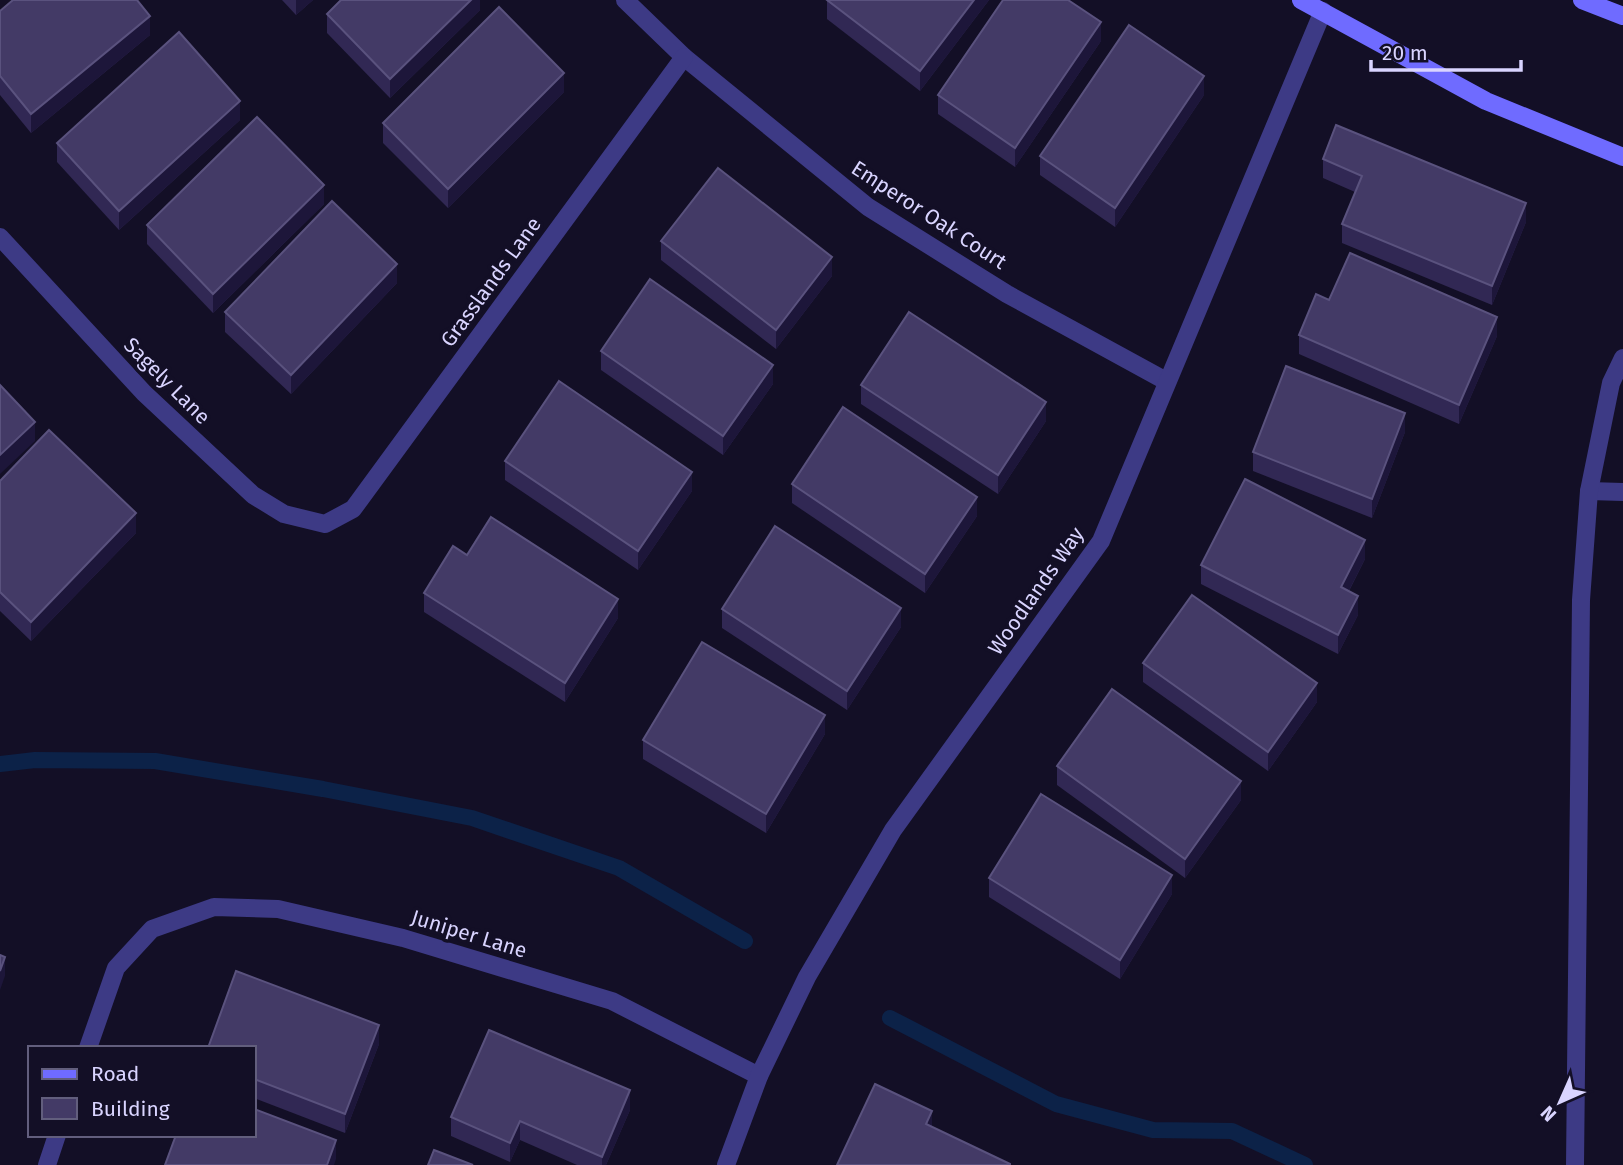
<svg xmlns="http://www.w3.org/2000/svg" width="1623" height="1165" viewBox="0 0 1623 1165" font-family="'Fira Sans',sans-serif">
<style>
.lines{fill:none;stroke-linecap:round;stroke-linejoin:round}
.stream{stroke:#0c2248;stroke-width:16}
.lane{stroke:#3d3a85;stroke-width:18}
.street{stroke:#3d3a85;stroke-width:18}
.secondary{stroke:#6f6bff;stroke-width:18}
.wall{fill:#312854}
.shaded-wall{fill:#1d163a}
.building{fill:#433a66;stroke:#5a527e;stroke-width:2}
.labels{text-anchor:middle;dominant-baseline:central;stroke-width:7;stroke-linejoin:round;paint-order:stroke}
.street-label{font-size:21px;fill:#d9d4ff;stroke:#130f26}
</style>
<rect width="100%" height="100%" fill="#130f26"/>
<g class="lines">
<g class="stream">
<path d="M0,764l35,-4 120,1 168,28 149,29 147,50 126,73"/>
<path d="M890,1018l166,86 97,26 79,1 73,34"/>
</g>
<g class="lane">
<path d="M1589,491l34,1"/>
<path d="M1575,1165l6,-565 8,-109 22,-108 12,-25"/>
</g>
<g class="street">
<path d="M625,0l59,57 184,150 139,87 159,87"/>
<path d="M0,237l144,156 109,102 31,19 41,10 28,-15 331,-452"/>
<path d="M88,1048l28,-80 36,-39 62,-22 64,2 125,29 209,63 147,75"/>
<path d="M47,1165l10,-30"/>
<path d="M726,1165l33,-89 48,-99 86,-147 208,-289 222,-530"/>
</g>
<g class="secondary">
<path d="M1301,0l185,101 137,56"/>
<path d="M1582,0l41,16"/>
</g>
</g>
<g class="wall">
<path d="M282,0h31l-17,15z"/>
<path d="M480,0v10l-90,88 -63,-65v-19z"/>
<path d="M827,0h162l-69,91 -93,-72z"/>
<path d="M0,11l150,24 -119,98 -31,-38z"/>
<path d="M1101,41l-86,126 -77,-53v-19z"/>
<path d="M564,92l-116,116 -65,-65v-20z"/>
<path d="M1204,95l-89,132 -75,-52v-19z"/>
<path d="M240,120l-121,110 -62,-68v-19z"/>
<path d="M1323,159l203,63 -34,83 -150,-62v-19l13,-32 -32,-14z"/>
<path d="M324,204l-111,109 -66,-69v-19z"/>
<path d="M661,241l171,35 -56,73 -115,-89z"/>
<path d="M397,283l-106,111 -66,-62v-20z"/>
<path d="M1329,300l168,36 -38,88 -160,-70v-19z"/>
<path d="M601,351l172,33 -50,71 -122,-85z"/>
<path d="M861,385l185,36 -48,73 -137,-90z"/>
<path d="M1405,432l-33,86 -119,-47v-19z"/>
<path d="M505,461l187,30 -54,79 -133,-90z"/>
<path d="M0,481l136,52 -105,108 -31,-30z"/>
<path d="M792,484l185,32 -52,77 -133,-90z"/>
<path d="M467,555l151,63 -53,84 -141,-90v-19z"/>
<path d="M1365,559l-16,32 9,24 -20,39 -137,-70v-19z"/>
<path d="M722,609l179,18 -54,83 -125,-82z"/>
<path d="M1143,663l174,39 -49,69 -125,-89z"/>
<path d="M825,734l-59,99 -123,-74v-19z"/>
<path d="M1057,766l184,34 -56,78 -128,-93z"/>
<path d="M989,878l183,16 -52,85 -131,-82z"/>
<path d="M379,1044l-34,89 -91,-35v-50z"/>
<path d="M630,1110l-24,55h-29l-57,-25 -10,22 -59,-26v-19z"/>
</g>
<g class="shaded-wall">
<path d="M296,0h17l-17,15z"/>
<path d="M471,0h9v10l-90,88v-19z"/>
<path d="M974,0h15l-69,91v-20z"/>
<path d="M150,16v19l-119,98v-19z"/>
<path d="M1101,22v19l-86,126v-19z"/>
<path d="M564,73v19l-116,116v-19z"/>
<path d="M1204,76v19l-89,132v-19z"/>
<path d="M240,101v19l-121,110v-19z"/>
<path d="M324,185v19l-111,109v-19z"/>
<path d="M1526,203v19l-34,83v-19z"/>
<path d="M832,257v19l-56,73v-19z"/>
<path d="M397,264v19l-106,111v-19z"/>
<path d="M1497,317v19l-38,88v-19z"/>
<path d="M773,365v19l-50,71v-19z"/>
<path d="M1046,402v19l-48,73v-19z"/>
<path d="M1405,413v19l-33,86v-19z"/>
<path d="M35,422v19l-35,33v-19z"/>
<path d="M692,472v19l-54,79v-19z"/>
<path d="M977,497v19l-52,77v-19z"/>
<path d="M136,513v20l-105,108v-19z"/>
<path d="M1365,540v19l-24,47v-19z"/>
<path d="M1358,596v19l-20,39v-19z"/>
<path d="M618,599v19l-53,84v-19z"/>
<path d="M901,608v19l-54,83v-19z"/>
<path d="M1317,683v19l-49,69v-19z"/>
<path d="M825,715v19l-59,99v-19z"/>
<path d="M1241,781v19l-56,78v-19z"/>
<path d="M1172,875v19l-52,85v-19z"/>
<path d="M5,957v19l-5,14v-19z"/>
<path d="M379,1025v19l-34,89v-19z"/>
<path d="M630,1090v20l-24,55h-4v-8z"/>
<path d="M932,1111v19l-6,-6z"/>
<path d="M520,1121v19l-10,22v-19z"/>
<path d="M336,1140v19l-2,6h-7z"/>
</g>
<g class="building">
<path d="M13,0h124l13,16 -119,98 -31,-38v-65z"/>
<path d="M341,0h130l-81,79 -63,-65z"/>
<path d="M827,0h147l-54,71z"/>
<path d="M1003,0h65l33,22 -86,126 -77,-53z"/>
<path d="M499,7l65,66 -116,116 -65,-66z"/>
<path d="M1129,25l75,51 -89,132 -75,-52z"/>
<path d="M179,32l61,69 -121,110 -62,-68z"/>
<path d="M257,117l67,68 -111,109 -66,-69z"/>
<path d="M1336,125l190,78 -34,83 -150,-62 20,-48 -39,-17z"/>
<path d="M718,168l114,89 -56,73 -115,-89z"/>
<path d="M332,201l65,63 -106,111 -66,-63z"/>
<path d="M1350,253l147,64 -38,88 -160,-70 17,-41 13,6z"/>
<path d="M650,279l123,86 -50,71 -122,-85z"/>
<path d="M909,312l137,90 -48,73 -137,-90z"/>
<path d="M1286,366l119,47 -33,86 -119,-47z"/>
<path d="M559,381l133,91 -54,79 -133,-90z"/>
<path d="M0,385l35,37 -35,33z"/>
<path d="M843,407l134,90 -52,77 -133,-90z"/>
<path d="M49,430l87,83 -105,109 -31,-30v-111z"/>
<path d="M1245,479l120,61 -24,47 17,9 -20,39 -137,-70z"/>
<path d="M491,517l127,82 -53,84 -141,-90 29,-47 14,9z"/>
<path d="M775,526l126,82 -54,83 -125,-82z"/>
<path d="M1192,595l125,88 -49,69 -125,-89z"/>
<path d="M702,642l123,73 -59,99 -123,-74z"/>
<path d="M1112,689l129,92 -56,78 -128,-93z"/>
<path d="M1041,794l131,81 -52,85 -131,-82z"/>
<path d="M0,955l5,2 -5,14z"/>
<path d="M236,971l143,54 -34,89 -91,-35v-31h-46z"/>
<path d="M489,1030l141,60 -28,67 -82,-36 -10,22 -59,-26z"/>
<path d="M875,1084l57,27 -6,13 84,40v1h-173z"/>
<path d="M254,1109l82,31 -9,25h-162l11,-30h78z"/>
<path d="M434,1150l39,15h-45z"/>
</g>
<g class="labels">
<g class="street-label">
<text transform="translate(929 215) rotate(33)">Emperor Oak Court</text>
<text transform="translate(491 282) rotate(-54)">Grasslands Lane</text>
<text transform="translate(167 381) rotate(45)">Sagely Lane</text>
<text transform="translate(1036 591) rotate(-55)">Woodlands Way</text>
<text transform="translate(469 934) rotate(17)">Juniper Lane</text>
</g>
</g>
<rect x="28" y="1046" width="228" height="91" fill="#130f26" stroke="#625e7d" stroke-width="2"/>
<rect x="42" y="1069" width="35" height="10" fill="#6f6bff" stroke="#625e7d" stroke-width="2"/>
<text x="91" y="1081" font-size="21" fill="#d9d4ff">Road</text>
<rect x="42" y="1098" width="35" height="21" fill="#433a66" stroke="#625e7d" stroke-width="2"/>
<text x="91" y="1116" font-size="21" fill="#d9d4ff">Building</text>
<g transform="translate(1560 1102) rotate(225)" stroke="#130f26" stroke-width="5" paint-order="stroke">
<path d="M0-5L12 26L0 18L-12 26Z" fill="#d9d4ff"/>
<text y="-10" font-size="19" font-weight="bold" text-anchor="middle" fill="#d9d4ff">N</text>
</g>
<path d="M1371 60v10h150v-10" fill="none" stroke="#d9d4ff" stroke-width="3.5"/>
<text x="1382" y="60" font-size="21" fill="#d9d4ff" stroke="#130f26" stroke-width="5" paint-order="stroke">20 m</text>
</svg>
